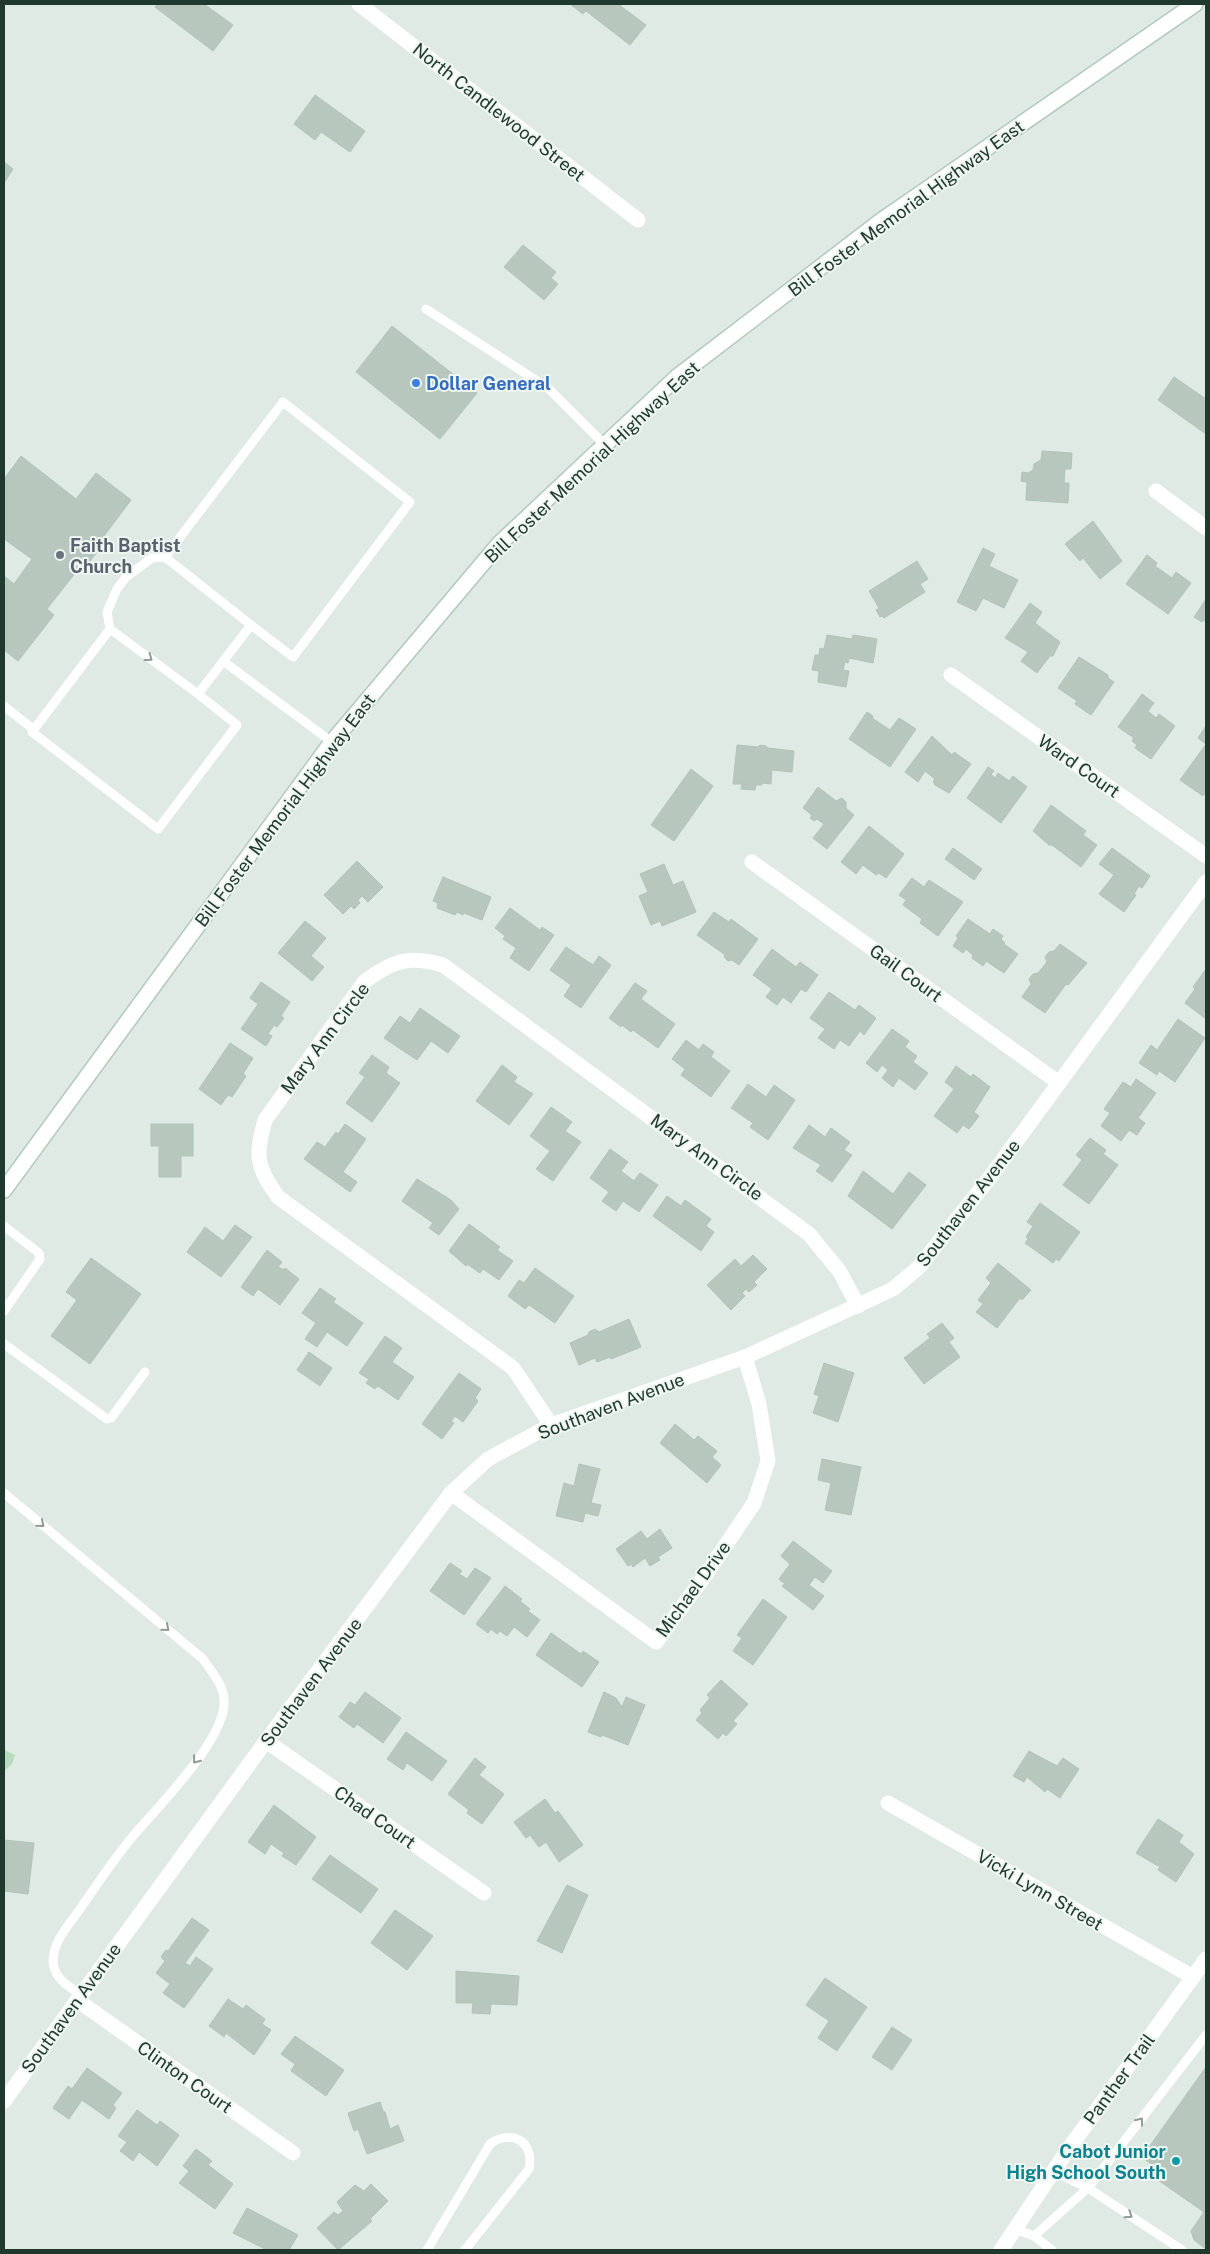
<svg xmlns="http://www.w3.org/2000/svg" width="1210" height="2254" viewBox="0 0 1210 2254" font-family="'Public Sans',sans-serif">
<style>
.green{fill:#b7dbbb}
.building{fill:#b7c7be;stroke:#b1c3b9}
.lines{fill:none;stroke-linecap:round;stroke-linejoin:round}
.secondary-casing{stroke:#b2c9bd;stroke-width:18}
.service{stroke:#fff;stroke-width:9}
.minor{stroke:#fff;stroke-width:15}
.tertiary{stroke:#fff;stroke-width:15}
.secondary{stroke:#fff;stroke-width:15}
.oneway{stroke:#909c96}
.shop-dot{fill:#3f7fe0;stroke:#eef6f1;stroke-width:2}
.worship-dot{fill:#6b7280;stroke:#eef6f1;stroke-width:2}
.culture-dot{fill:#0f9aa8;stroke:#eef6f1;stroke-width:2}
.labels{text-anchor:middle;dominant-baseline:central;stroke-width:4;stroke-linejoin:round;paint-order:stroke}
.street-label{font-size:18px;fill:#20392e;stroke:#eef6f1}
.shop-label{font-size:18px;font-weight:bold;fill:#366cbe;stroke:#eef6f1;text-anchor:start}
.worship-label{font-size:18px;font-weight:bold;fill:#5b616d;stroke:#eef6f1;text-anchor:start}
.culture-label{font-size:18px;font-weight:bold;fill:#0d838f;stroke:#eef6f1;text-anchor:end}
</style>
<rect width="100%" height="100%" fill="#deeae3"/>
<path class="green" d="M4,1750l11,5 -3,9 -8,7z"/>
<g class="building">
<path d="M158,4h46l29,21 -20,26 -58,-44z"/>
<path d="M570,4h48l28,21 -16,20 -44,-34 -3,3z"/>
<path d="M315,95l50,36 -15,21 -29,-20 -6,8 -21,-16z"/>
<path d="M4,162l9,7 -9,14z"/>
<path d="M523,245l33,27 -5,6 7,6 -14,16 -40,-33z"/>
<path d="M392,326l85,67 -37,46 -84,-67z"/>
<path d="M1174,377l32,22v35l-48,-34z"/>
<path d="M1042,451l30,2 -1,16h-6l-1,14h5l-1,20 -42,-3 1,-18 -6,-1 1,-9 6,1 5,-3 1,-6 7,-4z"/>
<path d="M21,456l55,43 20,-26 35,27 -33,44 -6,-5 -3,5 9,7 -12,15 -9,-7 -4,5 6,4 -32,41 7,6 -36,46 -14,-11v-74l10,8 18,-25 -28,-20v-60z"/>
<path d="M1093,521l29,40 -22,18 -17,-21 -3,3 -15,-17z"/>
<path d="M983,548l12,6 -6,12 29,14 -14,28 -21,-10 -7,13 -19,-9z"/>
<path d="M1147,555l10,8 -2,3 17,12 4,-6 15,11 -23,31 -42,-30z"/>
<path d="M917,561l11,18 -8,5 5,8 -41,26 -2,-2 -2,1 -4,-7 3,-2 -10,-17z"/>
<path d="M1206,599v23l-3,-2 -1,2 -8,-5z"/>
<path d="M1030,603l12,9 -7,11 25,19 -7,14h-3l-13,17 -16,-12 7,-9 -23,-14z"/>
<path d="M827,635l25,4 1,-4 24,4 -4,24 -24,-5 -1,5 -3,-1 -2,8 6,1 -3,16 -28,-5 1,-11 -7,-1 3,-15h4l1,-7 4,1z"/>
<path d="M1079,657l29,18v3l6,4 -23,33 -16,-11 2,-3 -19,-13z"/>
<path d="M1142,694l12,9 -6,8 8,7 3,-4 16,12 -24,33 -16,-11 2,-3 -5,-4 2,-3 -16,-11z"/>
<path d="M867,712l6,4 -1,2 18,12 9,-12 17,11 -26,38 -41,-28z"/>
<path d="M1206,726v66l-3,4 -23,-16 26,-36 -8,-6z"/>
<path d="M932,736l20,19 2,-3 17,12 -22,29 -14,-8 -2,-4 2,-2 -10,-8 -7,11 -13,-10z"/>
<path d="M737,745l21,2 2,-2 6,1 2,2 26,3 -2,21 -20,-2 -1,14 -9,-1v2h-6l-1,5 -14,-1 1,-5h-9z"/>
<path d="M988,767l6,4 -3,3 4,4 3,-5 11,8 4,-5 14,11 -26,36 -34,-25z"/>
<path d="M691,769l22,17 -39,55 -23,-16z"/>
<path d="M818,787l18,14 6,-3 4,4v6l8,7 -27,34 -14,-11 11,-14 -7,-5 -3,2 -4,-3 2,-3 -9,-7z"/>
<path d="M1051,805l35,26 -3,4 14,10 -16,22 -29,-22h-3l-16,-14z"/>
<path d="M869,826l35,28 -18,24 -7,-5 -3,2 -13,-10 -7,9 -15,-12z"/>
<path d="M953,848l29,21 -8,11 -29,-21z"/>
<path d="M1112,848l38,28 -8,12 -3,-2 -5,8 2,1 -12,17 -25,-18 15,-19 -15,-11z"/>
<path d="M357,861l26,26 -15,15 -6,-6 -4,4 2,3 -6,6 -3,-3 -8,8 -19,-19z"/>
<path d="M664,864l9,21 10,-4 13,31 -34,14 -2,-5 -9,4 -12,-29 9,-4 -8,-18z"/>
<path d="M443,877l48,20 -9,23 -18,-7 -1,2 -6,-3 -2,3 -18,-7 1,-5 -5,-2z"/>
<path d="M912,878l12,9 5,-7 34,22 -25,34 -18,-13 2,-4 -19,-14 3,-5 -7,-5z"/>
<path d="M510,908l30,22 2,-3 12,8 -25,36 -19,-13 6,-10 -13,-9 2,-3 -10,-8z"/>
<path d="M714,912l15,10 2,-3 27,20 -19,26 -7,-5 -4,1 -3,-3 -1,-4 -27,-19z"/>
<path d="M968,919l22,15 3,-5 10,7 -2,3 4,4 -1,1 14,10 -14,19 -18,-12 -3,5 -11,-8 1,-3 -7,-6 -3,4 -10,-7 5,-8 -2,-2z"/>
<path d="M305,921l21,17 -15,18 13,11 -12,14 -34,-28z"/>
<path d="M1060,944l27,19 -19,22 -2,-1 -21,29 -23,-16 9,-13 -2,-5 4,-5 5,-1 9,-11 -2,-5 4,-5 5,-1z"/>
<path d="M566,947l27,18 6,-9 12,9 -30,43 -17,-12 7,-11 -21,-15z"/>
<path d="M772,949l24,18 4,-5 18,13 -12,17 -5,-3 -10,14 -8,-6 -6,8 -11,-8 6,-8 -19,-14z"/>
<path d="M1206,969v50l-21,-16 10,-14 -2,-2z"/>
<path d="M261,982l29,20 -9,14 3,2 -7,9 -3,-2 -6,9 4,2 -6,10 -25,-17 17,-25 -8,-6z"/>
<path d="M635,983l12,8 -6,8 34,25 -17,24 -25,-18 -2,2 -9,-7 -1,2 -12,-9z"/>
<path d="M829,992l26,18 4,-5 17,13 -12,17 -4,-4 -11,15 -9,-6 -6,9 -16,-11 7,-9 -15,-11z"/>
<path d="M420,1008l40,28 -12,17 -17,-12 -14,19 -33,-22 16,-22 10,7z"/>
<path d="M1178,1019l27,19 -30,44 -16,-11 -2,4 -18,-12 12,-18 6,5z"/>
<path d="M892,1029l17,12 -4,6 12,9 -4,6 15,11 -13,17 -16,-12 -6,9 -11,-9 6,-8 -6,-5 -5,7 -11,-9z"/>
<path d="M686,1040l13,10 4,-6 11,8 -3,5 19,14 -19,26 -30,-22 4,-6 -13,-10z"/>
<path d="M230,1043l23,15 -10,16 3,2 -14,21 -4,-2 -7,10 -22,-16z"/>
<path d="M372,1055l17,12 -3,6 14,10 -28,39 -26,-19 19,-26 -6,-4z"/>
<path d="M502,1065l15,12 -3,5 19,12 -24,31 -33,-24z"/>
<path d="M956,1066l15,11 2,-3 17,13 -16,25 5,4 -10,13 -6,-4 -6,8 -23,-17 20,-27 -9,-7z"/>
<path d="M1136,1079l20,14 -18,25 7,5 -8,12 -8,-5 -8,11 -20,-15 9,-13 -6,-4 19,-27 8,5z"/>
<path d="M748,1084l18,13 8,-12 21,15 -27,40 -18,-13 3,-4 -22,-15z"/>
<path d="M551,1107l21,15 -7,9 16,11 -28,39 -17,-12 14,-18 -20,-15z"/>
<path d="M151,1124h42v32h-12v21h-22v-31h-8z"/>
<path d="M345,1124l21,15 -23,33 14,10 -7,10 -46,-33 13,-17 8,5 11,-15 2,2z"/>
<path d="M809,1125l16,12 6,-9 19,14 -6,8 8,5 -20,27 -16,-11 5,-6 -28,-17z"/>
<path d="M1090,1138l16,12 -3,4 15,11 -29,39 -26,-19 19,-25 -6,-5z"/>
<path d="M610,1149l18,13 -7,9 13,10 6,-8 18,12 -19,27 -16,-11 -7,10 -14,-10 7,-9 -19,-14z"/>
<path d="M863,1171l30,23 16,-22 17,13 -34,44 -44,-33z"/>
<path d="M417,1179l34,21 8,9 -20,26 -10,-7 4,-5 -31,-22z"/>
<path d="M667,1196l14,10 4,-6 26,19 -5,7 8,6 -13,19 -48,-35z"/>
<path d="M1040,1203l40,29 -21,29 -3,-2 -3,4 -28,-20 3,-4 -2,-2 7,-11 -6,-4z"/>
<path d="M469,1224l31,23 -3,3 16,11 -14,19 -16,-11 -3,4 -13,-9 -1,2 -17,-15z"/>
<path d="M235,1225l17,12 -31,40 -34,-25 18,-25 18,14z"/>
<path d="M267,1250l15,12 -4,5 6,3 1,-2 14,11 -19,26 -22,-16 -5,7 -12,-9z"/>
<path d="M753,1255l14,14 -13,13 3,3 -8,7 -3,-3 -4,4 3,3 -14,14 -24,-25 28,-26 6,7z"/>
<path d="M91,1258l50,36 -51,70 -39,-28 26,-36 -11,-8z"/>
<path d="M998,1263l33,27 -9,10 -2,-2 -23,30 -21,-16 7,-8 -5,-4 13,-17 -5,-5z"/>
<path d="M535,1268l39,28 -19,27 -26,-18 -4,4 -17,-13 11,-16 5,3z"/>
<path d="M320,1288l16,11 -3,3 30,21 -16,23 -20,-14 -10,15 -12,-8 11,-16 -14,-10z"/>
<path d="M629,1319l12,28 -30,12 -1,-2 -13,5 -2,-4 -16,7 -9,-22 18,-8 1,-3 6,-3 4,3z"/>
<path d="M942,1323l12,15 -5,4 11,15 -36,27 -20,-26 26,-20 -3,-4z"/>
<path d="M385,1336l17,12 -10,14 22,15 -16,23 -20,-14 -3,3 -9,-6 3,-4 -10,-6z"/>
<path d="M309,1352l23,16 -12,18 -23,-16z"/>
<path d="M824,1363l30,10 -16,49 -25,-9 6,-17 -5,-2z"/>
<path d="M459,1373l22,16 -6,9 3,3 -15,21 -8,-6 -4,5 3,2 -12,16 -20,-15z"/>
<path d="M675,1424l19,16 4,-4 19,15 -5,6 9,8 -14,18 -47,-40z"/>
<path d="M822,1459l39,8 -10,48 -26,-5 6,-27 -13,-3z"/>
<path d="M579,1464l21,5 -9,34 10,2 -3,11 -13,-3 -2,9 -27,-6 8,-33 10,3z"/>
<path d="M660,1529l12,19 -14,9 2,3 -10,6 -5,-8 -12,9 -2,-3 -3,2 -12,-17 25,-18 6,8z"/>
<path d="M793,1541l39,30 -9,12 -8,-6 -6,8 15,11 -11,14 -31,-24 3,-2 -6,-5 11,-15 -9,-8z"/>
<path d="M450,1563l12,8 -3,3 8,5 8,-11 16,10 -27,37 -34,-24z"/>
<path d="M505,1586l17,13 -2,2 10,8 -2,2 12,9 -13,17 -13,-10 -7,9 -7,-5 -3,3 -6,-5 -3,4 -12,-9z"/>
<path d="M763,1599l24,18 -34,48 -20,-14 9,-13 -5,-3z"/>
<path d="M551,1633l30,21 2,-3 16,11 -17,25 -46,-32z"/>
<path d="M721,1680l27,24 -15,17 4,3 -11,12 -3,-3 -5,6 -22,-19 6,-7 -2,-3 10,-12 -3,-3z"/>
<path d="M365,1692l36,26 -18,25 -26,-19 -3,4 -15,-11 11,-15 5,3z"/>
<path d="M604,1692l12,6 6,9 4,-10 19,8 -17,40 -26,-10 -1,2 -13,-5z"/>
<path d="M406,1732l41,29 -15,20 -25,-18 -4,7 -16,-11z"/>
<path d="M1029,1751l28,15 6,-8 16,11 -19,29 -13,-9 -2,3 -18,-15 -3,5 -11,-6z"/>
<path d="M475,1758l11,9 -7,8 25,19 -22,30 -15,-11 2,-3 -21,-16z"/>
<path d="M545,1799l10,14 3,-2 25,34 -24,17 -13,-20 -7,5 -9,-12 -4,3 -12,-16z"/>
<path d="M274,1805l42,32 -20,28 -14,-9 2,-3 -13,-9 -6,10 -17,-12z"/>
<path d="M1158,1819l25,16 -4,7 15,12 -18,28 -18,-12 3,-6 -3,2 -22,-13z"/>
<path d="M4,1840l30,3 -6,51 -24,-3z"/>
<path d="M330,1855l48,34 -17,24 -49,-34z"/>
<path d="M567,1885l21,10 -26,58 -25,-12z"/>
<path d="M395,1910l38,26 -26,34 -36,-27z"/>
<path d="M192,1918l17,12 -24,33 5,3 6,-9 17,12 -29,39 -21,-15 7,-9 -14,-11 9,-12 -4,-4 5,-7 2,1z"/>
<path d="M456,1971l63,5 -2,29 -26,-1 -1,10 -18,-1 1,-10h-17z"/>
<path d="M825,1978l42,29 -30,44 -19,-13 11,-17 -23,-16z"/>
<path d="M228,1999l15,10 3,-4 19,14 -3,5 9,6 -17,25 -28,-22 -2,4 -15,-11z"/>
<path d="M892,2027l20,13 -20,30 -20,-13z"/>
<path d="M295,2036l49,34 -18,26 -35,-25 4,-7 -14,-10z"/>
<path d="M1206,2067v182l-12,-9 -3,-9 13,-19 -59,-41 6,-7 -9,-7z"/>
<path d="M87,2068l35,25 -9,12 3,3 -7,11 -27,-19 -13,19 -16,-11 15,-22 4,3z"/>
<path d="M380,2102l3,9 2,1 5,17 8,-4 6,16 -37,13 -9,-25 -4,2 -6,-18z"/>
<path d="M137,2110l20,15 3,-4 19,14 -22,31 -18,-14 -6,9 -13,-10 7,-9 -9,-6z"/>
<path d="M196,2149l16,12 -4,4 25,19 -18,25 -36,-26 10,-12 -6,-5z"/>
<path d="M371,2184l17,17 -18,18 2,2 -34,29 -21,-22 17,-16 4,3 5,-4 -6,-9 18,-17 9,6z"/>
<path d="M247,2208l51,27 -9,15h-22l-34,-17z"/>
</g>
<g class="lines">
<defs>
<path id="secondary" d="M4,1190l328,-448 167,-198 178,-167 204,-156 314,-217"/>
</defs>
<use href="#secondary" class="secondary-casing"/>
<g class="service">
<path d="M426,309l122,79 57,57"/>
<path d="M283,402l127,100 -117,155 -42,-32 -53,69 39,31 -79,104 -126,-97 78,-103 -3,-17 10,-23 9,-12 26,-19 13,-1z"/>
<path d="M165,557l86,68"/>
<path d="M110,629l88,65"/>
<path d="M223,661l109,81"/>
<path d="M4,706l29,23"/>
<path d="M4,1226l35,27 1,6 -36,52"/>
<path d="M4,1344l103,75 4,-1 34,-46"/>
<path d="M4,1493l199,166c8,12 20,25 21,40 4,40 -70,111 -95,142 -18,22 -33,45 -49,68 -11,16 -27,32 -27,53 1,16 16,25 28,33"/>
<path d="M1054,2172l34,16 94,62"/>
<path d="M1015,2229l19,7 18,14"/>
<path d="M1034,2236l54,-48 118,-153"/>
<path d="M427,2250l63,-106c22,-16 45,-2 39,25l-64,81"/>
</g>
<g class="minor">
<path d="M359,4l279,216"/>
<path d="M1156,491l50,37"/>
<path d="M951,675l255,181"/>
<path d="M752,862l307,221"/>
<path d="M551,1425l-38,-57 -235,-171c-22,-31 -23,-41 -13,-77l100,-139c28,-20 43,-26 78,-16l366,269 31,38 18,34"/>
<path d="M451,1493l205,149 51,-69 47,-70 14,-42 -9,-57 -14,-47"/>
<path d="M266,1741l218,152"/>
<path d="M888,1803l305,174"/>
<path d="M77,2000l216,153"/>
<path d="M4,2101l262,-360 185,-248 37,-34 63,-34 194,-68 148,-68 26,-22 72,-91 215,-294"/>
</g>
<path class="tertiary" d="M1001,2250l66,-99 139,-192"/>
<use href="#secondary" class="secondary"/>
</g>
<defs><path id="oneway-chevron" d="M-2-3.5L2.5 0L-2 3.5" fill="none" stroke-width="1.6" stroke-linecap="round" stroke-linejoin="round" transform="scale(1.25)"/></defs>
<g class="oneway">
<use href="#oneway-chevron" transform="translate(149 658) rotate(36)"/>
<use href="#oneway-chevron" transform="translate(41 1524) rotate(40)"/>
<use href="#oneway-chevron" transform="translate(166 1628) rotate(40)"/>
<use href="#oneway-chevron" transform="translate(196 1760) rotate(128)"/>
<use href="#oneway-chevron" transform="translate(1140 2121) rotate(-52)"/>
<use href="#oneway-chevron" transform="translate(1129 2215) rotate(34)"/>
</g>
<circle class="shop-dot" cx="416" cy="383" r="5"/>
<circle class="worship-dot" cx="60" cy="555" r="5"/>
<circle class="culture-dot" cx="1176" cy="2161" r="5"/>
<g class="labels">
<g class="street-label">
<text transform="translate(499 112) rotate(38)">North Candlewood Street</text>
<text transform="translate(906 208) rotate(-36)">Bill Foster Memorial Highway East</text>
<text transform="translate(592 462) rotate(-43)">Bill Foster Memorial Highway East</text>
<text transform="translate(1079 766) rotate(35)">Ward Court</text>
<text transform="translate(285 810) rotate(-53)">Bill Foster Memorial Highway East</text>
<text transform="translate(906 973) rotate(36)">Gail Court</text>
<text transform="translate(325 1038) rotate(-53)">Mary Ann Circle</text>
<text transform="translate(707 1157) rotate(36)">Mary Ann Circle</text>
<text transform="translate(968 1203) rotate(-52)">Southaven Avenue</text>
<text transform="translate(611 1406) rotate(-21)">Southaven Avenue</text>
<text transform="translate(693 1589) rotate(-54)">Michael Drive</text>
<text transform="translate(311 1682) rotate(-53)">Southaven Avenue</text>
<text transform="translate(375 1817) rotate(35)">Chad Court</text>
<text transform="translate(1040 1890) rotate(30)">Vicki Lynn Street</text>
<text transform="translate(71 2008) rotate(-54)">Southaven Avenue</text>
<text transform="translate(185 2077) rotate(35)">Clinton Court</text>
<text transform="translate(1119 2079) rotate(-54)">Panther Trail</text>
</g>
<g class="shop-label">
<text x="426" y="383">Dollar General</text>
</g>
<g class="worship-label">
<text x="70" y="545">Faith Baptist<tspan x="70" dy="21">Church</tspan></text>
</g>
<g class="culture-label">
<text x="1166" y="2151">Cabot Junior<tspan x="1166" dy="21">High School South</tspan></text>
</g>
</g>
<rect width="1210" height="2254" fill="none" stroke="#20392e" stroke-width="10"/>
</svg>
